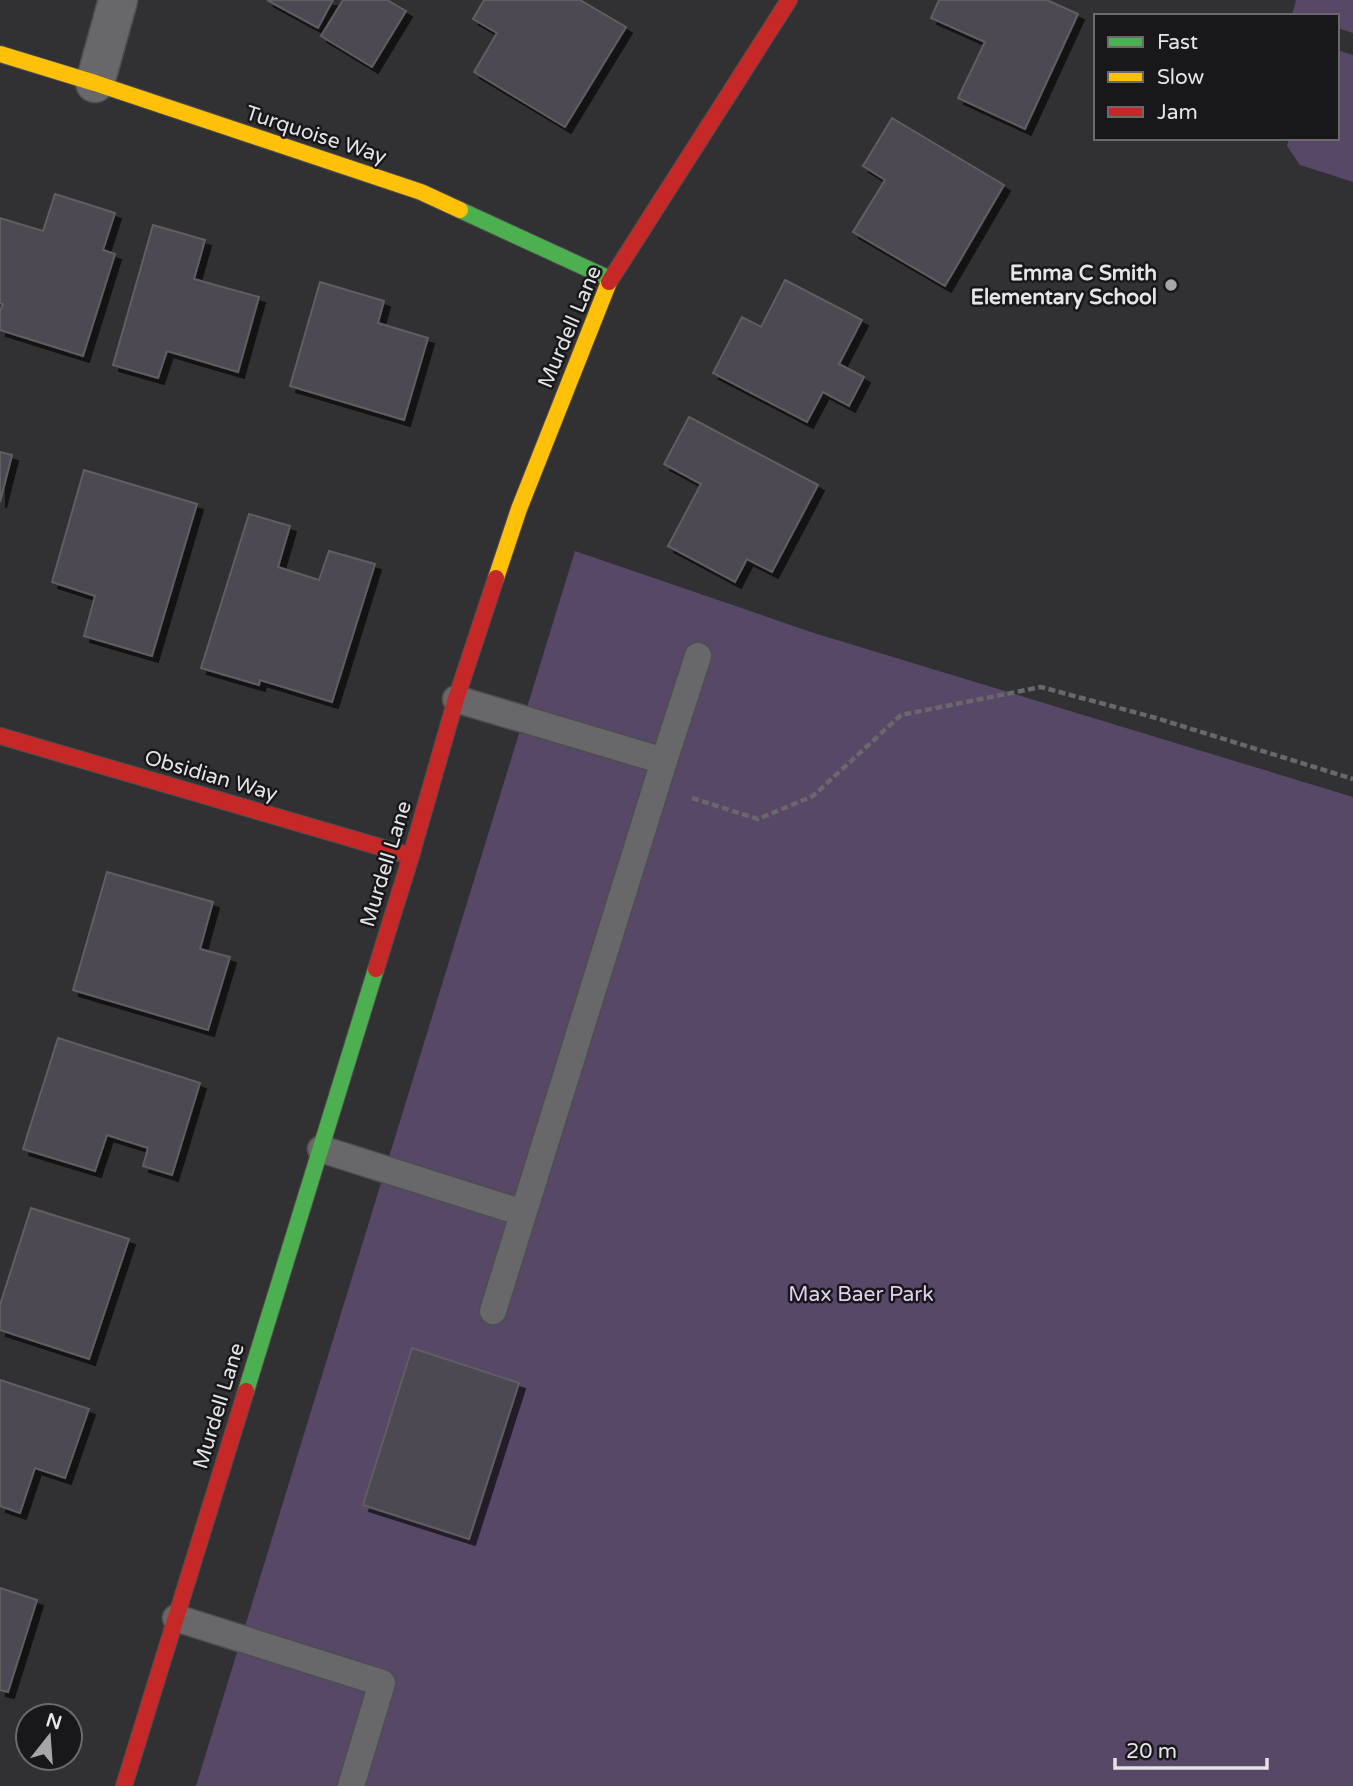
<svg xmlns="http://www.w3.org/2000/svg" width="1353" height="1786" viewBox="0 0 1353 1786" font-family="'Varela Round',sans-serif">
<style>
.green{fill:#574867}
.building{fill:#4d4853;stroke:#5f5e60;stroke-width:2;filter:url(#shadow)}
.lines{fill:none;stroke-linecap:round;stroke-linejoin:round}
.lane-casing{stroke:#4e4d4f;stroke-width:29}
.street-casing{stroke:#4e4d4f;stroke-width:41}
.fast-casing{stroke:#4e4d4f;stroke-width:18}
.slow-casing{stroke:#4e4d4f;stroke-width:18}
.jam-casing{stroke:#4e4d4f;stroke-width:18}
.path{stroke:#686769;stroke-width:4.5;stroke-dasharray:7 3.5;stroke-linecap:butt}
.lane{stroke:#686769;stroke-width:26}
.street{stroke:#686769;stroke-width:38}
.fast{stroke:#4caf50;stroke-width:16}
.slow{stroke:#ffc107;stroke-width:16}
.jam{stroke:#c62828;stroke-width:16}
.poi-dot{fill:#a6a5a7;stroke:#181719;stroke-width:2.5}
.labels{text-anchor:middle;dominant-baseline:central;stroke-width:5;stroke-linejoin:round;paint-order:stroke}
.street-label{font-size:21px;fill:#e5e4e6;stroke:#181719}
.poi-label{font-size:21px;font-weight:bold;fill:#e5e4e6;stroke:#181719;text-anchor:end}
.park-label{font-size:21px;fill:#dfd0f2;stroke:#181719}
</style>
<defs>
<filter id="shadow"><feDropShadow dx="6" dy="6" stdDeviation="0" flood-color="#0009"/></filter>
</defs>
<rect width="100%" height="100%" fill="#313032"/>
<g class="green">
<path d="M1296,0h57v33l-16,-5v-12l-45,-1z"/>
<path d="M1337,50l16,5v127l-53,-17 -13,-19 2,-8h48z"/>
<path d="M575,551l239,82 539,164v989h-1157z"/>
</g>
<g class="building">
<path d="M267,0h66l-15,28z"/>
<path d="M343,0h44l19,11 -34,56 -51,-31z"/>
<path d="M484,0h96l46,27 -61,100 -91,-55 23,-39 -24,-14z"/>
<path d="M939,0h108l31,14 -53,115 -67,-31 27,-56 -54,-24z"/>
<path d="M892,118l112,67 -59,101 -92,-54 32,-52 -22,-14z"/>
<path d="M55,194l60,19 -12,37 12,4 -32,102 -83,-26v-19l3,-7 -3,-1v-85l43,13z"/>
<path d="M153,225l52,15 -11,39 65,18 -21,75 -71,-21 -9,27 -45,-13z"/>
<path d="M785,280l77,40 -23,44 25,13 -15,29 -26,-14 -16,30 -94,-49 29,-56 19,10z"/>
<path d="M320,282l64,19 -6,22 50,15 -24,82 -114,-34z"/>
<path d="M689,417l129,68 -46,87 -25,-13 -12,23 -67,-36 33,-62 -37,-20z"/>
<path d="M0,452l12,3 -12,47z"/>
<path d="M84,470l113,34 -45,152 -68,-20 11,-40 -43,-14z"/>
<path d="M249,514l41,12 -12,41 41,13 10,-29 46,13 -43,138 -72,-22 -1,5 -58,-17z"/>
<path d="M107,872l106,30 -13,47 30,8 -22,73 -135,-40z"/>
<path d="M58,1038l142,45 -28,92 -29,-9 5,-18 -41,-13 -12,36 -72,-22z"/>
<path d="M31,1208l98,31 -40,120 -89,-29v-25z"/>
<path d="M412,1348l107,35 -50,156 -106,-34z"/>
<path d="M0,1380l89,29 -24,69 -30,-10 -15,45 -20,-7z"/>
<path d="M0,1588l37,12 -29,92 -8,-2z"/>
</g>
<g class="lines">
<defs>
<g id="lane">
<path d="M456,699l208,62 -171,550"/>
<path d="M664,761l34,-105"/>
<path d="M321,1149l202,64"/>
<path d="M176,1618l206,65 -31,103"/>
</g>
<path id="street" d="M95,83l23,-83"/>
<g id="fast">
<path d="M460,210l150,69"/>
<path d="M246,1391l130,-422"/>
</g>
<g id="slow">
<path d="M0,54l95,29 326,109 39,18"/>
<path d="M496,578l23,-69 90,-227"/>
</g>
<g id="jam">
<path d="M609,282l180,-282"/>
<path d="M0,736l411,120"/>
<path d="M376,969l35,-113 45,-157 40,-121"/>
<path d="M124,1786l122,-395"/>
</g>
</defs>
<use href="#lane" class="lane-casing"/>
<use href="#street" class="street-casing"/>
<use href="#fast" class="fast-casing"/>
<use href="#slow" class="slow-casing"/>
<use href="#jam" class="jam-casing"/>
<path class="path" d="M692,798l66,21 55,-23 88,-81 140,-28 115,31 197,61"/>
<use href="#lane" class="lane"/>
<use href="#street" class="street"/>
<use href="#fast" class="fast"/>
<use href="#slow" class="slow"/>
<use href="#jam" class="jam"/>
</g>
<circle class="poi-dot" cx="1171" cy="285" r="7"/>
<g class="labels">
<g class="street-label">
<text transform="translate(316 135) rotate(18)">Turquoise Way</text>
<text transform="translate(570 327) rotate(-67)">Murdell Lane</text>
<text transform="translate(211 776) rotate(16)">Obsidian Way</text>
<text transform="translate(386 864) rotate(-73)">Murdell Lane</text>
<text transform="translate(219 1406) rotate(-73)">Murdell Lane</text>
</g>
<g class="poi-label">
<text x="1157" y="273">Emma C Smith<tspan x="1157" dy="24">Elementary School</tspan></text>
</g>
<g class="park-label">
<text x="861" y="1294">Max Baer Park</text>
</g>
</g>
<rect x="1094" y="14" width="245" height="126" fill="#181719" stroke="#6a696b" stroke-width="2"/>
<rect x="1108" y="37" width="35" height="10" fill="#4caf50" stroke="#6a696b" stroke-width="2"/>
<text x="1157" y="49" font-size="21" fill="#e5e4e6">Fast</text>
<rect x="1108" y="72" width="35" height="10" fill="#ffc107" stroke="#6a696b" stroke-width="2"/>
<text x="1157" y="84" font-size="21" fill="#e5e4e6">Slow</text>
<rect x="1108" y="107" width="35" height="10" fill="#c62828" stroke="#6a696b" stroke-width="2"/>
<text x="1157" y="119" font-size="21" fill="#e5e4e6">Jam</text>
<g transform="translate(49 1737) rotate(17)"><circle r="33" fill="#181719" stroke="#6a696b" stroke-width="2"/>
<path d="M0-5L12 26L0 18L-12 26Z" fill="#a6a5a7"/>
<text y="-10" font-size="19" font-weight="bold" text-anchor="middle" fill="#e5e4e6">N</text>
</g>
<path d="M1115 1758v10h152v-10" fill="none" stroke="#e5e4e6" stroke-width="3.5"/>
<text x="1126" y="1758" font-size="21" fill="#e5e4e6" stroke="#181719" stroke-width="5" paint-order="stroke">20 m</text>
</svg>
